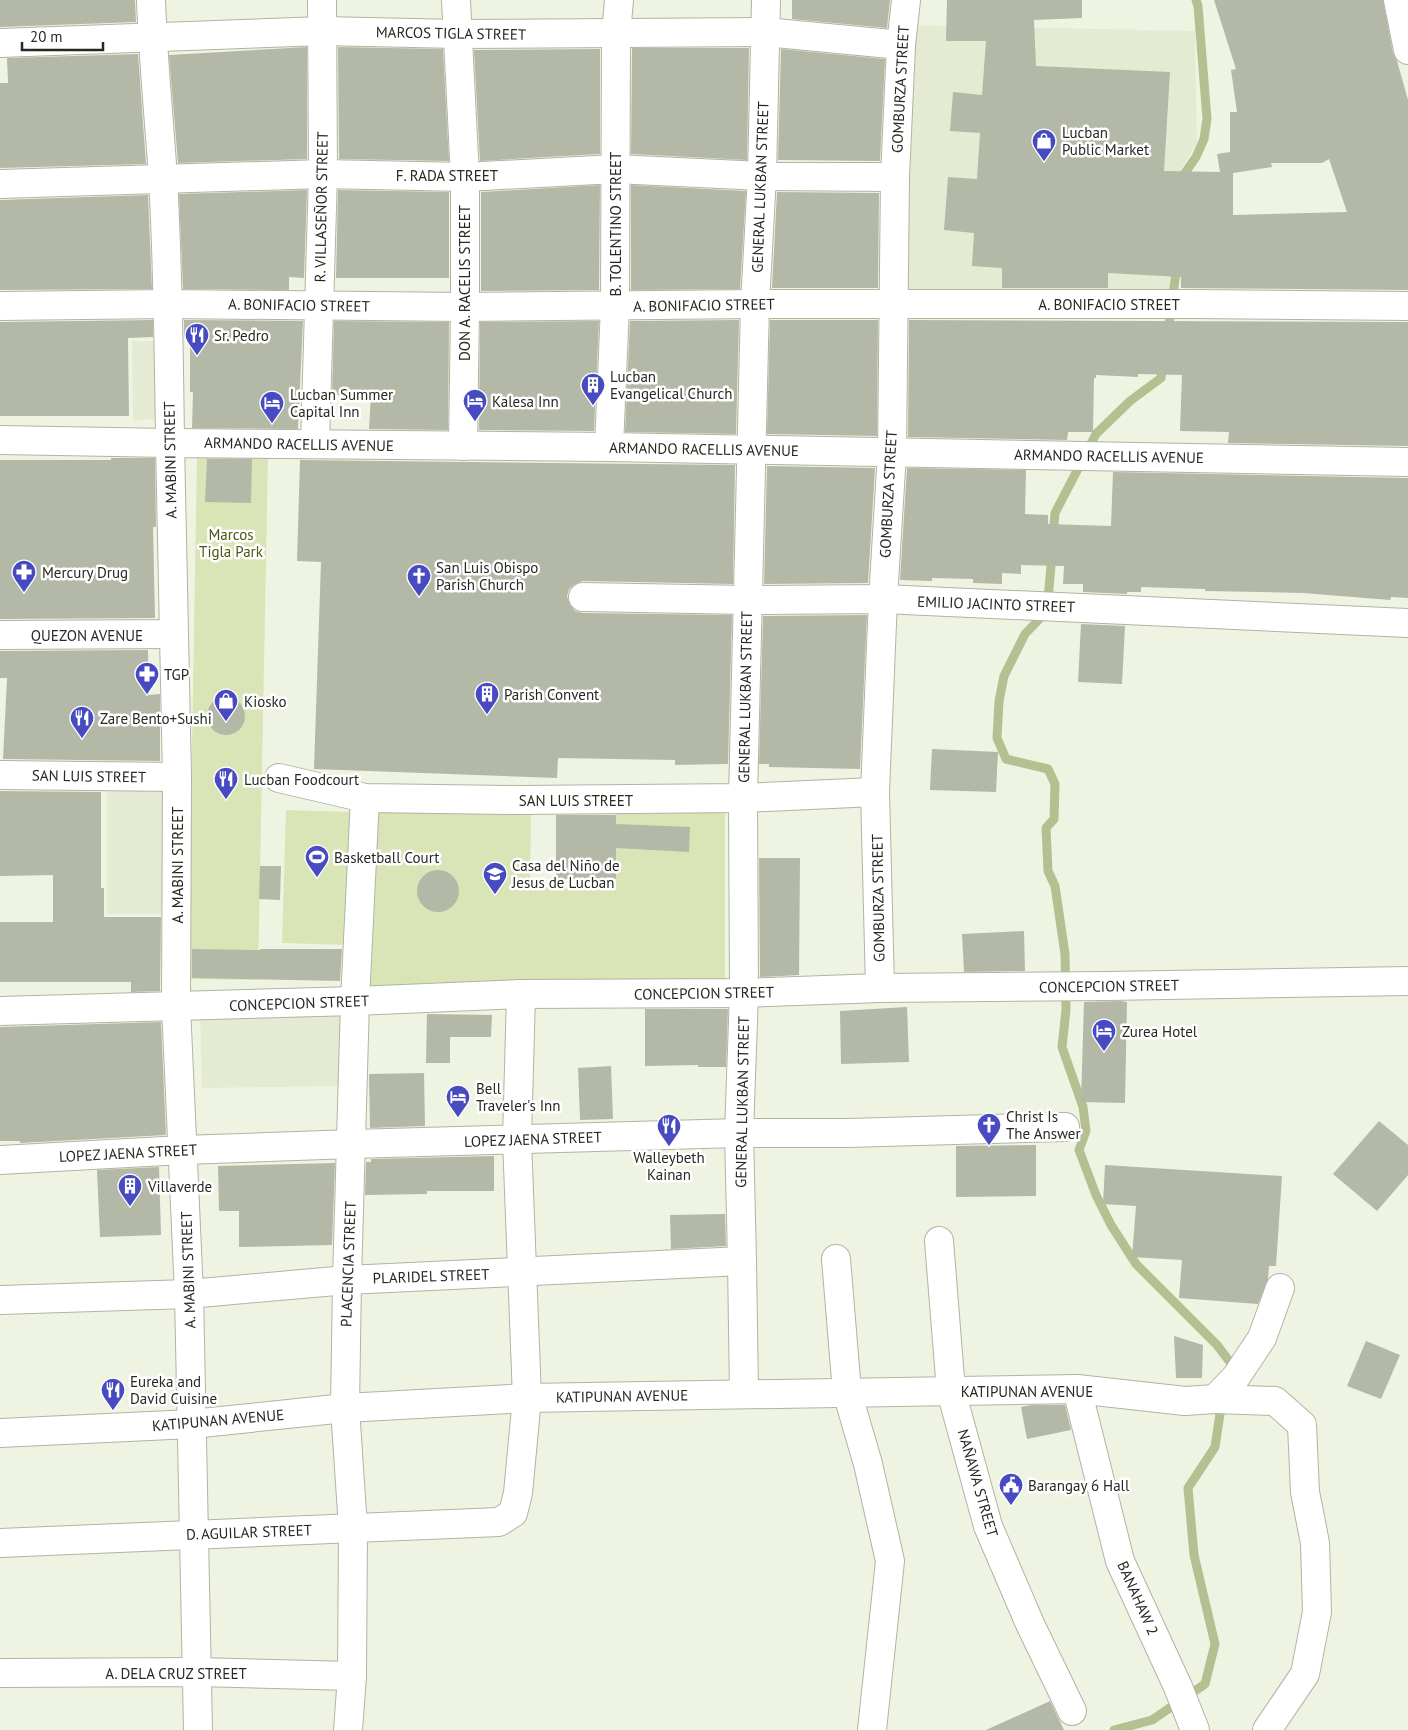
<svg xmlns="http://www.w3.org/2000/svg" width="1408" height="1730" viewBox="0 0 1408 1730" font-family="'PT Sans',sans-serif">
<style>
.built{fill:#e4ebd2}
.green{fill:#d9e5b7}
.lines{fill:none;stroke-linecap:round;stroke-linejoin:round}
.stream{stroke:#b4c091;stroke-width:9}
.building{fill:#b3b8a7;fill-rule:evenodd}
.minor-casing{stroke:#b0b4a3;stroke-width:30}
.major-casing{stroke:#b0b4a3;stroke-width:30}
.minor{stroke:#fff;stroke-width:28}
.major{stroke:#fff;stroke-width:28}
.labels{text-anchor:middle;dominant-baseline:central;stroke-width:5;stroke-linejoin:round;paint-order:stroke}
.street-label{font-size:15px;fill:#262821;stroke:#fff}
.poi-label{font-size:15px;fill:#262821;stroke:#fff;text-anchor:start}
.park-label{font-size:15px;fill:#4b570e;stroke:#fff}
</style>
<rect width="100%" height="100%" fill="#eff4e2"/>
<g class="built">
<path d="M910,25l285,6 2,111 -23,40 -5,114 -272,-5z"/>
<path d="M132,341h30l1,78 -30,1z"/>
<rect x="107" y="784" width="57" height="130"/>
<path d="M344,1010v76l-142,2 -2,-75z"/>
</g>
<g class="green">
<path d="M197,455l71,1 -10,524 -70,-1z"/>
<path d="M373,805h158l-1,82h86v-82h109v179l-359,6z"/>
<path d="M286,810l66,2 -4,133 -66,-2z"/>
</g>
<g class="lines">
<g class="stream">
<path d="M1180,180l16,-23 8,-18 3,-20 -9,-113 -2,-6"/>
<path d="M1168,331l9,-66"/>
<path d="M1053,536l2,-23 41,-79 34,-33 31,-23 2,-14"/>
<path d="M1052,554l-5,57 -22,23 -21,42 -5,25 -2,37 9,21 42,10 7,15 -1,35 -8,9 2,43 7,15 10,68 1,56 -4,37 21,60 3,24 -7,19 17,45 15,30 25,39 81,81 19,25"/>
<path d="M1114,1730l38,-10 53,-36 10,-40 -21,-89 -6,-67 27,-41 6,-40"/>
</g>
</g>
<g class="building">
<path d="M0,0h135l1,22 -136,5z"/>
<path d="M792,0h98l-3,28 -95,-9z"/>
<path d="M947,0h135v18l-48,2 2,46 134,6 -6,99 56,1 -3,-18 13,-2v-40h7l-6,-42 5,-1 -22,-69h169l10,53 4,8 11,39v190l-227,-2v-11l-73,-4v15h-106v-20l-30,-2 2,-33 -30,-3 4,-53 29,2 3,-46 -30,-2 3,-39 29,3 4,-54h-40zM1329,159l18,53 -114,3v-42l39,-6 -1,-4h51z"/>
<path d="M307,47v112l-129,4 -9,-108z"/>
<path d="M338,47l105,2 6,112 -110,-2z"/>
<path d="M632,48h117l-2,112 -116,-6z"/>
<path d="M600,49v105l-120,7 -6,-111z"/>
<path d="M781,49l104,10 -5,102 -102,-1z"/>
<path d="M138,54l8,110 -146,4v-85h8l-1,-25z"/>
<path d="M600,185l-1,105 -118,1v-99z"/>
<path d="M631,185l115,6 -6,98 -109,1z"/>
<path d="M307,190l-3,88 -15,-1v13l-106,-1 -4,-95z"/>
<path d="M338,190l111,2v86h-113z"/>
<path d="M777,192l102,1 -1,95h-106z"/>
<path d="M148,195l4,94 -152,1v-90z"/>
<path d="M153,320v17l-25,1 1,78h-129v-94z"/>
<path d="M184,320l119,1 -5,108 -106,-1 1,-36h-3v-55h-6z"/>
<path d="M739,320l-3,114 -111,-2 5,-111z"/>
<path d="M770,320h108l-1,116 -110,-2z"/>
<path d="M909,320l499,2v124l-180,-3 1,-11 -49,-1 2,-56 -44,-1v3l-42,-2v3h-2l-1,54h-25l-1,8 -159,-3z"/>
<path d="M334,321l115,1 -1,108 -79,-1 2,-34h-39z"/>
<path d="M599,321l-5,110 -115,-1 1,-108z"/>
<path d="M111,458h44l1,69h-3l2,91 -155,1v-159h111z"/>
<path d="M207,459h45l-1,44 -46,-1z"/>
<path d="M300,460l435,5 -2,119 -150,-3 -8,3 -6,5 -2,7 3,9 5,6 8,2 149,2 -4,149 -53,1v-5l-117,-2 -1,20 -243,-9 7,-207 -24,-1z"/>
<path d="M767,466l108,2 -7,115 -104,1z"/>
<path d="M907,468l119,2 -1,44 23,1v9l63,2 2,-54 295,6v120l-17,-1 -1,3 -87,-7 -98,-2v-2l-64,-2v5h-14v2l-44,-2v-8h-20l1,-18 -43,-1v9l-19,-1v11l-29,-1v-4l-41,-1v3l-32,-1z"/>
<path d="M867,615l-7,154 -91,-2v-3h-10l4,-148z"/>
<path d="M1081,624l44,2 -3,58 -44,-2z"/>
<path d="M148,650l1,45 11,-1v67l-157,-2 4,-81h-7v-27z"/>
<circle cx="226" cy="716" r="19"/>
<path d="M932,749l66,3 -2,40 -66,-2z"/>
<path d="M0,791l101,1v96h3v29h57l-1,74 -29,1v-10h-131v-60h53v-47l-53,1z"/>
<path d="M556,815h60v9l74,3 -1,25 -73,-4v31h-60z"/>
<path d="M759,858h41l-1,117 -39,2z"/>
<path d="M260,866h21l-1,34 -21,-1z"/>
<circle cx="438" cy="891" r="21"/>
<path d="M1024,931l1,40 -61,1 -2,-38z"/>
<path d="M192,949l68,1v-1h82l-2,32 -148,-3z"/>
<path d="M1120,1001l7,1 -2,101 -44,-1 3,-100z"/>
<path d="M907,1007l2,55 -68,2 -1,-53z"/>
<path d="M645,1009h83l-2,58h-28v-2l-53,1z"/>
<path d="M427,1014l65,1 -1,22h-41v26h-24z"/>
<path d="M161,1022l5,113 -146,8v-2h-20v-114z"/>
<path d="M611,1066l2,53 -33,1 -2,-52z"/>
<path d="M424,1073l1,53 -55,2 -1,-54z"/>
<path d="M1379,1121l29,24v30l-31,36 -44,-37z"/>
<path d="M1036,1145v51l-80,1v-51z"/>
<path d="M494,1156v35h-67v3l-62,1 1,-33h5v-3z"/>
<path d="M335,1163l-3,82 -93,2v-36h-20l-1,-45z"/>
<path d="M1105,1165l177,11 -6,90h-7l-1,13 -10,25 -79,-6 3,-38 -50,-3 4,-51 -33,-2z"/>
<path d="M159,1167l2,68 -61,2 -3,-67z"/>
<path d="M725,1214l1,32 -55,3 -1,-34z"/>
<path d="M1174,1336l29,9 -1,33h-26z"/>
<path d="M1366,1341l34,14 -19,44 -34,-13z"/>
<path d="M1032,1405h33l6,25 -44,9 -6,-32z"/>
<path d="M1050,1701l14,29h-78z"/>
</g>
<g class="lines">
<defs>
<g id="minor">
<path d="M456,0l9,177v130l-2,139"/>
<path d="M1398,0l10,50"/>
<path d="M0,43l323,-12 135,3 307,-2 136,13"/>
<path d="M0,184l323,-10 142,3 150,-8 147,7 133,1"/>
<path d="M0,306l168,-2 297,3 290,-3h440l213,2"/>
<path d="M0,440l170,3c-1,-89 -2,-177 -7,-265 -4,-60 -10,-119 -12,-178"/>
<path d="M315,444l8,-270 -1,-174"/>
<path d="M609,447l6,-141 1,-272 3,-34"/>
<path d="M583,597l165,3 135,-1 525,24"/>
<path d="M174,634l3,143 -1,229 13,288 9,436"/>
<path d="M0,775l177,2"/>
<path d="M279,778l86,20 154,2 224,-2 132,-6"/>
<path d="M880,988l-5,-196 8,-193 9,-146 3,-276 6,-132 5,-45"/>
<path d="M0,1011l355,-10 166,-7 223,-1 136,-5 227,-2 301,-5"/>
<path d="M0,1160l183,-10 169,-6 387,-11h108l218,-6"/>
<path d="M939,1241l12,150 37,135 42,98 42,87"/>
<path d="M836,1259l11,133 21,72 22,97 -18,169"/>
<path d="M0,1300l189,-6 158,-14 395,-19"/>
<path d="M1077,1389l43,172 58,126 17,43"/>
<path d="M744,1394l-2,-133 -3,-128 5,-140 -1,-195 12,-494 7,-128 4,-176"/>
<path d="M1215,1399l60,2 27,24 3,67 10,51 2,69 -12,62 -38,56"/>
<path d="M0,1433l192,-9 153,-16 182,-10 550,-9 108,12 30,-2 21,-22 26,-39 18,-50"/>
<path d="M0,1543l499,-21 14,-9 5,-20 9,-95 -10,-258 4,-146"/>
<path d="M0,1673l196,-1 156,4"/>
<path d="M348,1730l4,-54 1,-148 -8,-120 2,-128 8,-279 10,-203"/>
</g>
<path id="major" d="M0,635l174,-1 -4,-191 439,4 799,15"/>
</defs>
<use href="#minor" class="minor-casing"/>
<use href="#major" class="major-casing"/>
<use href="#minor" class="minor"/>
<use href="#major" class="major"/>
</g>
<defs>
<symbol id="shop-pin" viewBox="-11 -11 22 30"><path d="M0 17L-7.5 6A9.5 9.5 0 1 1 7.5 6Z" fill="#474ac0" stroke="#fff"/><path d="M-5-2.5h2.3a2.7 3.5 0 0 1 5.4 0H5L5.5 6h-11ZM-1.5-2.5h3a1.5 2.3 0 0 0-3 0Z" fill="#fff"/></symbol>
<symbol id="restaurant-pin" viewBox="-11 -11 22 30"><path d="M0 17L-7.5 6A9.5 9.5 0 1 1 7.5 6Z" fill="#474ac0" stroke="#fff"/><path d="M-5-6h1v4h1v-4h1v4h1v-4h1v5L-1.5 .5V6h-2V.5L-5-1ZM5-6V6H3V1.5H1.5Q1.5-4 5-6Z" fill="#fff"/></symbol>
<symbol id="building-pin" viewBox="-11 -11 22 30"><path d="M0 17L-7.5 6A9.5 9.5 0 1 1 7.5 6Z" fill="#474ac0" stroke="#fff"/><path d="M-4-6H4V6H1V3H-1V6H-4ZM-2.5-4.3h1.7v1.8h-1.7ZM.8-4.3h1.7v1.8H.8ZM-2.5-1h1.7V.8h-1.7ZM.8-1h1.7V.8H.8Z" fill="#fff"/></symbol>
<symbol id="hotel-pin" viewBox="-11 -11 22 30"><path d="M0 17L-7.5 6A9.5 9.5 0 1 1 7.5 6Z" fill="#474ac0" stroke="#fff"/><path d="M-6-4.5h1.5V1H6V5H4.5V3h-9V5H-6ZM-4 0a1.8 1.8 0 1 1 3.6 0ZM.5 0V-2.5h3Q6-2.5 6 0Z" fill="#fff"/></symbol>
<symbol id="pharmacy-pin" viewBox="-11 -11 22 30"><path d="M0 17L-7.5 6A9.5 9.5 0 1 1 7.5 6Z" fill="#474ac0" stroke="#fff"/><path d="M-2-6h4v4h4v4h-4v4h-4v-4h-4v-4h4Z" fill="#fff"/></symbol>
<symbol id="church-pin" viewBox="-11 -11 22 30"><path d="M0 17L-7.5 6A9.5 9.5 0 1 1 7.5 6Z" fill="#474ac0" stroke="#fff"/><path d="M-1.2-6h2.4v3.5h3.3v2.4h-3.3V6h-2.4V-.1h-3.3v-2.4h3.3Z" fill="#fff"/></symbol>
<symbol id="stadium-pin" viewBox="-11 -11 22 30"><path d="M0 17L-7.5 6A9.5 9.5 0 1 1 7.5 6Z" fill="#474ac0" stroke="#fff"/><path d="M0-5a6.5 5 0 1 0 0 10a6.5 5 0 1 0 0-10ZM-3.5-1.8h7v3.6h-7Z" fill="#fff"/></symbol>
<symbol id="school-pin" viewBox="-11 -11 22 30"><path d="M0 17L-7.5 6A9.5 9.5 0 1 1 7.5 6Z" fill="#474ac0" stroke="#fff"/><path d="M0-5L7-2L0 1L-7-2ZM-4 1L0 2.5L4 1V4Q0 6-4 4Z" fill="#fff"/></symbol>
<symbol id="civic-pin" viewBox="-11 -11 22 30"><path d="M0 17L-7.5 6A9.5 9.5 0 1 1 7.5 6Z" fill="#474ac0" stroke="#fff"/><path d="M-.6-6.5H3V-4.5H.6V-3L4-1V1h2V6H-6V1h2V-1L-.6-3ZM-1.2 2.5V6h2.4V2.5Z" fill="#fff"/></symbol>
</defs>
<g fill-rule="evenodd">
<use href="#shop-pin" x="1030" y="127" width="28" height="38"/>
<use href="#restaurant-pin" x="183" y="321" width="28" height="38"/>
<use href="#building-pin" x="579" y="371" width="28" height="38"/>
<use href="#hotel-pin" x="461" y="387" width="28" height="38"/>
<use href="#hotel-pin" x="258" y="389" width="28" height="38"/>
<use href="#pharmacy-pin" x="10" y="558" width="28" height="38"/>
<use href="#church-pin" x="405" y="562" width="28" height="38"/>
<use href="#pharmacy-pin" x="133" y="660" width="28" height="38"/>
<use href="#building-pin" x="473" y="680" width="28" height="38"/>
<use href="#shop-pin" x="212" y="687" width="28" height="38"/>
<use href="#restaurant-pin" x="68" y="704" width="28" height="38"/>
<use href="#restaurant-pin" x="212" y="765" width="28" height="38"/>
<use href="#stadium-pin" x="303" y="843" width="28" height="38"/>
<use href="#school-pin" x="481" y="860" width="28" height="38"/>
<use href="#hotel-pin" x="1090" y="1017" width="28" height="38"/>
<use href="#hotel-pin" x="444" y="1083" width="28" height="38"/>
<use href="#church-pin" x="975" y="1111" width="28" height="38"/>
<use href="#restaurant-pin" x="655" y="1112" width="28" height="38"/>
<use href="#building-pin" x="116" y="1172" width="28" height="38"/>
<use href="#restaurant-pin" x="99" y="1376" width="28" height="38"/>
<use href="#civic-pin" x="997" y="1471" width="28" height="38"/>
</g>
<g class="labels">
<g class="street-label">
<text transform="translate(451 33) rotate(1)">MARCOS TIGLA STREET</text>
<text transform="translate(900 89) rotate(-87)">GOMBURZA STREET</text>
<text x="447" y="175">F. RADA STREET</text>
<text transform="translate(760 187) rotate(-88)">GENERAL LUKBAN STREET</text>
<text transform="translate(321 207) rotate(-89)">R. VILLASEÑOR STREET</text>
<text transform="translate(615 224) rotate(-90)">B. TOLENTINO STREET</text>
<text transform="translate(464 283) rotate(-90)">DON A. RACELIS STREET</text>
<text x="1109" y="304">A. BONIFACIO STREET</text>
<text transform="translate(299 305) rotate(1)">A. BONIFACIO STREET</text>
<text transform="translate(704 305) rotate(-1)">A. BONIFACIO STREET</text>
<text transform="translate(299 444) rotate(1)">ARMANDO RACELLIS AVENUE</text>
<text transform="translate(704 449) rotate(1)">ARMANDO RACELLIS AVENUE</text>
<text transform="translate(1109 456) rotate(1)">ARMANDO RACELLIS AVENUE</text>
<text transform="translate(170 460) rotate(-91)">A. MABINI STREET</text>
<text transform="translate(888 494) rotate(-87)">GOMBURZA STREET</text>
<text transform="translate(996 604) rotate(2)">EMILIO JACINTO STREET</text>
<text x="87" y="635">QUEZON AVENUE</text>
<text transform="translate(745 697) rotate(-89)">GENERAL LUKBAN STREET</text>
<text transform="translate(89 776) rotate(1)">SAN LUIS STREET</text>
<text x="576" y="800">SAN LUIS STREET</text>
<text transform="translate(177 865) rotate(-90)">A. MABINI STREET</text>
<text transform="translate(878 898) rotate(-91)">GOMBURZA STREET</text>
<text transform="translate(1109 986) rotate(-1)">CONCEPCION STREET</text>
<text transform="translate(704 993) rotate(-1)">CONCEPCION STREET</text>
<text transform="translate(299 1003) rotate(-2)">CONCEPCION STREET</text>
<text transform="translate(742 1102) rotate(-89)">GENERAL LUKBAN STREET</text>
<text transform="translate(533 1139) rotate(-2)">LOPEZ JAENA STREET</text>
<text transform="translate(128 1153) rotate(-3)">LOPEZ JAENA STREET</text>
<text transform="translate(348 1264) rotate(-88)">PLACENCIA STREET</text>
<text transform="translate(188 1270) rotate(-92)">A. MABINI STREET</text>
<text transform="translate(431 1276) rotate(-2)">PLARIDEL STREET</text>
<text x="1027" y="1391">KATIPUNAN AVENUE</text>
<text transform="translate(622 1396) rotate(-1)">KATIPUNAN AVENUE</text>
<text transform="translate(218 1420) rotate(-5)">KATIPUNAN AVENUE</text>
<text transform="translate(978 1483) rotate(74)">NAÑAWA STREET</text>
<text transform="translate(249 1532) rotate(-2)">D. AGUILAR STREET</text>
<text transform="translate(1138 1598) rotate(66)">BANAHAW 2</text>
<text x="176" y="1673">A. DELA CRUZ STREET</text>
</g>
<g class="poi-label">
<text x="1062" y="132">Lucban<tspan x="1062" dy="17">Public Market</tspan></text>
<text x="214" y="335">Sr. Pedro</text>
<text x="610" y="376">Lucban<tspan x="610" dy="17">Evangelical Church</tspan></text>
<text x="290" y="394">Lucban Summer<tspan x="290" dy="17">Capital Inn</tspan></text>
<text x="492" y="401">Kalesa Inn</text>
<text x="436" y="567">San Luis Obispo<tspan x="436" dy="17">Parish Church</tspan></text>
<text x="42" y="572">Mercury Drug</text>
<text x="164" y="674">TGP</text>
<text x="504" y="694">Parish Convent</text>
<text x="244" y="701">Kiosko</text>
<text x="100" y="718">Zare Bento+Sushi</text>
<text x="244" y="779">Lucban Foodcourt</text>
<text x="334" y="857">Basketball Court</text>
<text x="512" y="865">Casa del Niño de<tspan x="512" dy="17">Jesus de Lucban</tspan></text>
<text x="1122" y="1031">Zurea Hotel</text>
<text x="476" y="1088">Bell<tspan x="476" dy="17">Traveler's Inn</tspan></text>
<text x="1006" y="1116">Christ Is<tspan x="1006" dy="17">The Answer</tspan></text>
<text x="669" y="1157" text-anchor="middle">Walleybeth<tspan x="669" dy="17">Kainan</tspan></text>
<text x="148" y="1186">Villaverde</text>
<text x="130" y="1381">Eureka and<tspan x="130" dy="17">David Cuisine</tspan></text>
<text x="1028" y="1485">Barangay 6 Hall</text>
</g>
<g class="park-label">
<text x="231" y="534">Marcos<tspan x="231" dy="17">Tigla Park</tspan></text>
</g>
</g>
<path d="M22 42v8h81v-8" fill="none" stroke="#262821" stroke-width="2.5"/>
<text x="30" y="42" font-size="15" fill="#262821" stroke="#ffffff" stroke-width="4" paint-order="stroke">20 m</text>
</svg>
